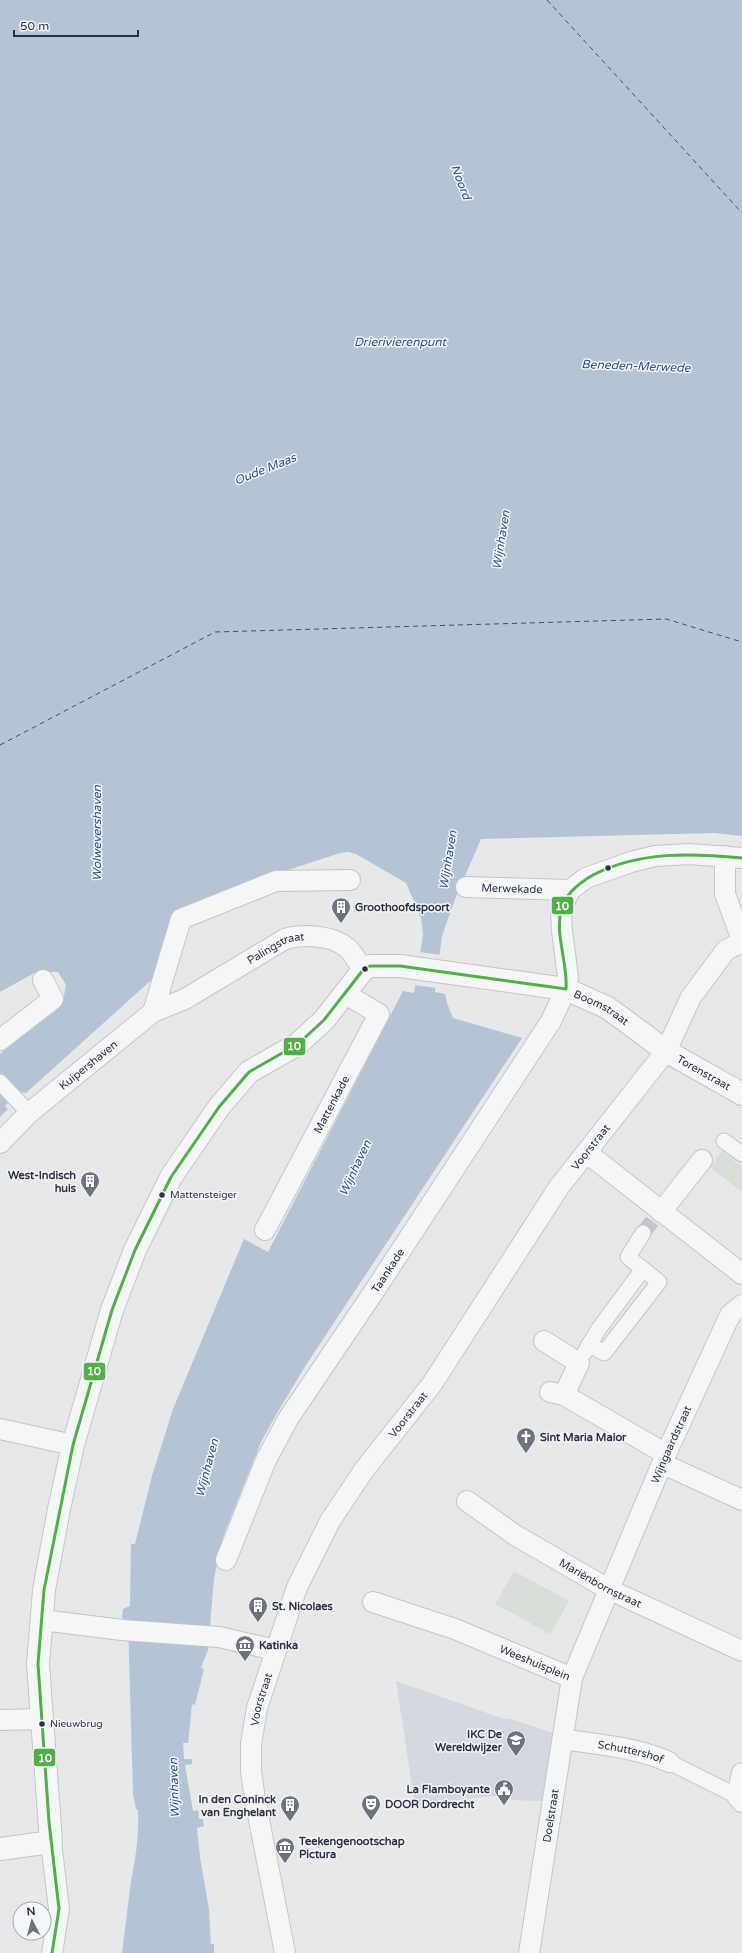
<svg xmlns="http://www.w3.org/2000/svg" width="742" height="1953" viewBox="0 0 742 1953" font-family="'Varela Round',sans-serif">
<style>
.built{fill:#d4d7dd}
.green{fill:#d6ded6}
.water{fill:#b4c4d5}
.pier{fill:#e6e8ea}
.lines{fill:none;stroke-linecap:round;stroke-linejoin:round}
.ferry{stroke:#34527a;stroke-width:1;stroke-dasharray:5 4;stroke-linecap:butt}
.pedestrian-tunnel{stroke:#c1c4c9;stroke-width:15;stroke-dasharray:15 8;stroke-linecap:butt}
.pedestrian-casing{stroke:#c4c6c8;stroke-width:17}
.minor-casing{stroke:#c4c6c8;stroke-width:22}
.tertiary-casing{stroke:#c4c6c8;stroke-width:24}
.pedestrian{stroke:#f5f6f7;stroke-width:15}
.minor{stroke:#f5f6f7;stroke-width:20}
.tertiary{stroke:#f5f6f7;stroke-width:22}
.bus-1-casing{stroke:#f4f6f9;stroke-width:6}
.bus-1{stroke:#50af46;stroke-width:3}
.bus-dot{fill:#2b3445;stroke:#f4f6f9;stroke-width:1.5}
.labels{text-anchor:middle;dominant-baseline:central;stroke-width:3;stroke-linejoin:round;paint-order:stroke}
.bus-label{font-size:10px;fill:#2b3445;stroke:#f4f6f9;text-anchor:start}
.street-label{font-size:11px;fill:#2b3445;stroke:#f4f6f9}
.poi-label{font-size:11px;font-weight:bold;fill:#2b3445;stroke:#f4f6f9;text-anchor:start}
.water-label{font-size:12px;font-style:italic;fill:#34527a;stroke:#f4f6f9}
.line-badge{stroke:#f4f6f9;stroke-width:1.5}
.badge-label{font-size:11px;text-anchor:middle;font-weight:bold;fill:#fff}
</style>
<rect width="100%" height="100%" fill="#e6e8ea"/>
<path class="built" d="M396,1681l111,39 1,-2 45,15 -9,68 -33,-1v-5l-28,2 -68,8z"/>
<g class="green">
<path d="M722,1151l20,16v25l-32,-25z"/>
<path d="M514,1571l55,30 -19,33 -55,-30z"/>
</g>
<path class="water" d="M0,0h742v836l-27,-3 -234,6 -26,60 -13,37 -7,56 10,2 2,9 6,15 69,20 -216,327 -29,48 -16,29 -38,95 -9,41 -6,72 -7,18 3,1 -9,36 -3,-1 -4,39h-5l1,16h8v5l-7,1 8,46 5,-1 1,9h4l1,7 -7,2 3,29 9,53 2,34h3v9h-92l9,-72c5,-24 8,-45 7,-71l-2,-1 -3,-15 -5,-174 -6,-2 1,-9 7,-3 1,-62h4l17,-68 21,-67 71,-170 24,13 135,-261 11,2 9,-59 -2,-16 -15,-35 -50,-29 -8,-2 -8,1 -128,42 -36,15 -3,3 -15,61 -132,119 -8,-1 -13,14 3,3 -8,8v-63l64,-58 2,-11 -8,-13h-22l-36,20z"/>
<path class="pier" d="M419,952l22,3 -4,33 -23,-3z"/>
<g class="lines">
<g class="ferry">
<path d="M547,0l195,213"/>
<path d="M0,745l215,-113 451,-13 76,23"/>
</g>
<path class="pedestrian-tunnel" d="M643,1233l10,-13"/>
<defs>
<g id="pedestrian">
<path d="M0,1082l29,31"/>
<path d="M724,1141l18,13"/>
<path d="M589,1344l15,9 55,-71 -31,-25 15,-24"/>
<path d="M585,1352l13,-22 45,-61"/>
<path d="M669,1762l68,34"/>
</g>
<g id="minor">
<path d="M725,856v38l14,38"/>
<path id="s1" d="M466,887l104,3 16,-12 45,-16 24,-6 34,-2 53,4"/>
<path d="M153,1012l28,-93 95,-38 74,-1"/>
<path d="M0,1040l53,-41 -10,-19"/>
<path id="s2" d="M0,1143l29,-30 124,-101 32,-13 100,-60c18,-5 46,-4 61,8 7,5 12,16 17,23"/>
<path d="M587,1153l155,121"/>
<path d="M661,1212l41,-52"/>
<path id="s3" d="M265,1230l114,-216 -35,-21"/>
<path d="M544,1341l35,22 -15,32"/>
<path d="M550,1392l14,3 102,59"/>
<path d="M0,1429l73,16"/>
<path d="M663,1464l79,36"/>
<path id="s4" d="M467,1501l48,34 93,54 134,62"/>
<path id="s5" d="M226,1560l40,-100 22,-41 85,-126 178,-272 15,-32 2,-12 -6,-46 -1,-21 9,-20"/>
<path id="s6" d="M373,1602l82,27 117,49"/>
<path d="M42,1620l80,10 97,7 56,13"/>
<path d="M0,1720l41,-1"/>
<path id="s7" d="M563,1739c35,6 74,8 106,23"/>
<path d="M742,1773l-5,23 5,6"/>
<path d="M51,1842l8,67 -7,44"/>
<path id="s8" d="M285,1953l-30,-154 -4,-28v-27l6,-36 40,-121 33,-66 34,-51 68,-86 127,-197 107,-136 25,-54 35,-47 16,-8"/>
<path id="s9" d="M529,1953l43,-275 94,-224 64,-139 12,-10"/>
</g>
<g id="tertiary">
<path id="s10" d="M0,1849l51,-7 -13,-178 6,-74 15,-81 14,-64 39,-135 23,-60 36,-73 48,-70 30,-35 49,-28 26,-24 39,-50 7,-4h30l166,23 42,19 58,43 76,43"/>
</g>
</defs>
<use href="#pedestrian" class="pedestrian-casing"/>
<use href="#minor" class="minor-casing"/>
<use href="#tertiary" class="tertiary-casing"/>
<use href="#pedestrian" class="pedestrian"/>
<use href="#minor" class="minor"/>
<use href="#tertiary" class="tertiary"/>
<defs>
<path id="bus-1" d="M52,1953l7,-44 -10,-87 -11,-158 6,-74 29,-145 39,-135 23,-60 36,-73 48,-70 30,-35 49,-28 26,-24 39,-50 7,-4h30l166,23c2,-26 -11,-53 -5,-79 4,-16 18,-27 32,-35 46,-24 99,-22 149,-17"/>
</defs>
<use href="#bus-1" class="bus-1-casing"/>
<use href="#bus-1" class="bus-1"/>
</g>
<defs>
<symbol id="building-pin" viewBox="-11 -11 22 30"><path d="M0 17L-7.5 6A9.5 9.5 0 1 1 7.5 6Z" fill="#6c737f" stroke="#f4f6f9"/><path d="M-4-6H4V6H1V3H-1V6H-4ZM-2.5-4.3h1.7v1.8h-1.7ZM.8-4.3h1.7v1.8H.8ZM-2.5-1h1.7V.8h-1.7ZM.8-1h1.7V.8H.8Z" fill="#fff"/></symbol>
<symbol id="church-pin" viewBox="-11 -11 22 30"><path d="M0 17L-7.5 6A9.5 9.5 0 1 1 7.5 6Z" fill="#6c737f" stroke="#f4f6f9"/><path d="M-1.2-6h2.4v3.5h3.3v2.4h-3.3V6h-2.4V-.1h-3.3v-2.4h3.3Z" fill="#fff"/></symbol>
<symbol id="museum-pin" viewBox="-11 -11 22 30"><path d="M0 17L-7.5 6A9.5 9.5 0 1 1 7.5 6Z" fill="#6c737f" stroke="#f4f6f9"/><path d="M0-6L6-3V-2H-6V-3ZM-5-1h2V3h-2ZM-1-1h2V3h-2ZM3-1h2V3H3ZM-6 4H6V6H-6Z" fill="#fff"/></symbol>
<symbol id="school-pin" viewBox="-11 -11 22 30"><path d="M0 17L-7.5 6A9.5 9.5 0 1 1 7.5 6Z" fill="#6c737f" stroke="#f4f6f9"/><path d="M0-5L7-2L0 1L-7-2ZM-4 1L0 2.5L4 1V4Q0 6-4 4Z" fill="#fff"/></symbol>
<symbol id="civic-pin" viewBox="-11 -11 22 30"><path d="M0 17L-7.5 6A9.5 9.5 0 1 1 7.5 6Z" fill="#6c737f" stroke="#f4f6f9"/><path d="M-.6-6.5H3V-4.5H.6V-3L4-1V1h2V6H-6V1h2V-1L-.6-3ZM-1.2 2.5V6h2.4V2.5Z" fill="#fff"/></symbol>
<symbol id="theatre-pin" viewBox="-11 -11 22 30"><path d="M0 17L-7.5 6A9.5 9.5 0 1 1 7.5 6Z" fill="#6c737f" stroke="#f4f6f9"/><path d="M-5-5.5Q0-4 5-5.5V0Q5 5 0 6Q-5 5-5 0ZM-3.3-2.5H-1v1.5H-3.3ZM1-2.5H3.3v1.5H1ZM-2.8 1Q0 5.5 2.8 1Z" fill="#fff"/></symbol>
</defs>
<g fill-rule="evenodd">
<use href="#building-pin" x="330" y="896" width="22" height="30"/>
<use href="#building-pin" x="79" y="1170" width="22" height="30"/>
<use href="#church-pin" x="515" y="1426" width="22" height="30"/>
<use href="#building-pin" x="247" y="1595" width="22" height="30"/>
<use href="#museum-pin" x="234" y="1634" width="22" height="30"/>
<use href="#school-pin" x="505" y="1729" width="22" height="30"/>
<use href="#civic-pin" x="493" y="1778" width="22" height="30"/>
<use href="#theatre-pin" x="360" y="1793" width="22" height="30"/>
<use href="#building-pin" x="279" y="1794" width="22" height="30"/>
<use href="#museum-pin" x="274" y="1836" width="22" height="30"/>
</g>
<g class="bus-dot">
<circle cx="608" cy="868" r="3.5"/>
<circle cx="365" cy="969" r="3.5"/>
<circle cx="162" cy="1195" r="3.5"/>
<circle cx="42" cy="1724" r="3.5"/>
</g>
<g class="labels">
<g class="bus-label">
<text x="170" y="1195">Mattensteiger</text>
<text x="50" y="1724">Nieuwbrug</text>
</g>
<g class="street-label">
<text stroke="none"><textPath href="#s1" startOffset="46">Merwekade</textPath></text>
<text stroke="none"><textPath href="#s2" startOffset="341">Palingstraat</textPath></text>
<text stroke="none"><textPath href="#s10" startOffset="1270">Boomstraat</textPath></text>
<text stroke="none"><textPath href="#s2" startOffset="118">Kuipershaven</textPath></text>
<text stroke="none"><textPath href="#s10" startOffset="1392">Torenstraat</textPath></text>
<text stroke="none"><textPath href="#s3" startOffset="142">Mattenkade</textPath></text>
<text stroke="none"><textPath href="#s8" startOffset="906">Voorstraat</textPath></text>
<text stroke="none"><textPath href="#s5" startOffset="333">Taankade</textPath></text>
<text stroke="none"><textPath href="#s8" startOffset="582">Voorstraat</textPath></text>
<text stroke="none"><textPath href="#s9" startOffset="532">Wijngaardstraat</textPath></text>
<text stroke="none"><textPath href="#s4" startOffset="157">Mariënbornstraat</textPath></text>
<text stroke="none"><textPath href="#s6" startOffset="173">Weeshuisplein</textPath></text>
<text stroke="none"><textPath href="#s8" startOffset="258">Voorstraat</textPath></text>
<text stroke="none"><textPath href="#s7" startOffset="69">Schuttershof</textPath></text>
<text stroke="none"><textPath href="#s9" startOffset="139">Doelstraat</textPath></text>
</g>
<g class="poi-label">
<text x="355" y="907">Groothoofdspoort</text>
<text x="76" y="1175" text-anchor="end">West-Indisch<tspan x="76" dy="13">huis</tspan></text>
<text x="540" y="1437">Sint Maria Maior</text>
<text x="272" y="1606">St. Nicolaes</text>
<text x="259" y="1645">Katinka</text>
<text x="502" y="1734" text-anchor="end">IKC De<tspan x="502" dy="13">Wereldwijzer</tspan></text>
<text x="490" y="1789" text-anchor="end">La Flamboyante</text>
<text x="276" y="1799" text-anchor="end">In den Coninck<tspan x="276" dy="13">van Enghelant</tspan></text>
<text x="385" y="1804">DOOR Dordrecht</text>
<text x="299" y="1841">Teekengenootschap<tspan x="299" dy="13">Pictura</tspan></text>
</g>
<g class="water-label">
<text transform="translate(461 182) rotate(69)">Noord</text>
<text x="400" y="342">Drierivierenpunt</text>
<text transform="translate(636 366) rotate(2)">Beneden-Merwede</text>
<text transform="translate(265 469) rotate(-22)">Oude Maas</text>
<text transform="translate(501 540) rotate(-81)">Wijnhaven</text>
<text transform="translate(97 833) rotate(-90)">Wolwevershaven</text>
<text transform="translate(448 860) rotate(-81)">Wijnhaven</text>
<text transform="translate(355 1168) rotate(-65)">Wijnhaven</text>
<text transform="translate(207 1468) rotate(-75)">Wijnhaven</text>
<text transform="translate(174 1788) rotate(-92)">Wijnhaven</text>
</g>
</g>
<g class="line-badge">
<rect x="551" y="896" width="23" height="19" rx="4" fill="#50af46"/>
<rect x="283" y="1037" width="23" height="19" rx="4" fill="#50af46"/>
<rect x="83" y="1362" width="23" height="19" rx="4" fill="#50af46"/>
<rect x="33" y="1748" width="23" height="19" rx="4" fill="#50af46"/>
</g>
<g class="badge-label">
<text x="562" y="910">10</text>
<text x="294" y="1050">10</text>
<text x="94" y="1375">10</text>
<text x="45" y="1762">10</text>
</g>
<g transform="translate(32 1921) rotate(354)"><circle r="19" fill="#f4f6f9" stroke="#a4a8b1"/>
<path d="M0-3L7 15L0 10L-7 15Z" fill="#6c737f"/>
<text y="-6" font-size="11" font-weight="bold" text-anchor="middle" fill="#2b3445">N</text>
</g>
<path d="M14 30v6h124v-6" fill="none" stroke="#2b3445" stroke-width="2"/>
<text x="20" y="30" font-size="12" fill="#2b3445" stroke="#f4f6f9" stroke-width="3" paint-order="stroke">50 m</text>
</svg>
